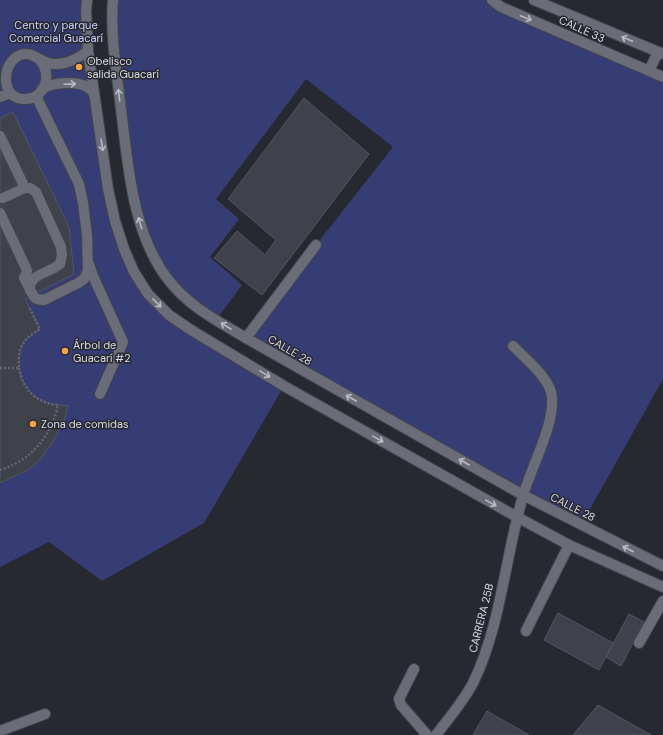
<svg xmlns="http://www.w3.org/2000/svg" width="663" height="735" viewBox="0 0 663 735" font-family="'DM Sans',sans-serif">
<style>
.green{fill:#363c74}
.building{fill:#3f424b;stroke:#535660}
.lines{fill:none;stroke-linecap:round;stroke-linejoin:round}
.minor-casing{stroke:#45464d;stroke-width:12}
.path{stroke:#64656d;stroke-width:2.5;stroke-dasharray:2 2;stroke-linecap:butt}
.minor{stroke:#6a6d77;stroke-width:10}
.oneway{stroke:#b9bbc2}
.poi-dot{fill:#f5a345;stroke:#272931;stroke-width:1.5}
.labels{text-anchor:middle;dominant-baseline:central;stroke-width:3;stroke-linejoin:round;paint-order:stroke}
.park-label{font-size:11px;fill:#cad2fb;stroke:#272931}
.street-label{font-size:11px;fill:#dbdce2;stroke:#272931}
.poi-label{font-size:11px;fill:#dbdce2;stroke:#272931;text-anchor:start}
</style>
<rect width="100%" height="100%" fill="#272931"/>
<g class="green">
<path d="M0,0h87l-1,11 22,178 26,83 35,43 115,71 -80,137 -102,58 -53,-39 -49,25z"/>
<path d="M113,0h379l171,77v302l-82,146 -335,-187 70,-93 77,-98 -87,-68 -90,120 23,20 -29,38 32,28 -26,35 -50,-43 -27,-58z"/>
</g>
<g class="building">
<path d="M304,98l65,56 -107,141 -48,-37 23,-27 28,24 11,-15 -48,-41z"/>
<path d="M13,112l56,115 5,47 -49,25 15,30 -15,11 -4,9 -2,9 1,16 3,8 10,14 18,8 17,2 -4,15 -11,21 -14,19 -11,9 -28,13v-365z"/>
<path d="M558,613l55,30 -14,27 -55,-30z"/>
<path d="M629,614l15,8 -23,44 -15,-9z"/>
<path d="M598,705l53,30h-78z"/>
<path d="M487,711l42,24h-56z"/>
</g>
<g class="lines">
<defs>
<g id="minor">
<path d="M87,0l-1,11 2,40 20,138 7,32 9,28 10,23 14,22 21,21 22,15 93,56 233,131 52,28 94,42"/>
<path d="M113,0c-3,36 4,73 8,109 7,55 11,123 46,169 21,28 49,42 79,60l277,157 140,71"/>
<path d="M492,0l9,7 162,70"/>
<path d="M534,0l129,54"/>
<path d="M39,59c14,14 7,40 -14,40 -24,1 -25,-35 -5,-44 12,-5 22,9 34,9 13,1 24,-6 34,-13"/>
<path d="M649,71l9,-19"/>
<path d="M42,89c11,-7 38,-9 48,0 1,0 4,5 4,6"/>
<path d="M0,97l10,-4"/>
<path d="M0,136l25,52h5l6,4 25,55 1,8 -2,9c-10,9 -33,10 -30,27"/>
<path d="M3,198l22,-10"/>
<path d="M0,213l26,55 1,3 -3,7 10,19 3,2 7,1 34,-17 6,-4 4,-8 -1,-36 -4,-32 -4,-19 -43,-88"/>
<path d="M89,264l4,12 30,66 -23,52"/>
<path d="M246,338l70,-93"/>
<path d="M526,631l43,-86"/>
<path d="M639,643l24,-42"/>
<path d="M414,669l-15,30 2,6 26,30"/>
<path d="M0,731l45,-17"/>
<path d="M436,735c13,-17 27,-33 37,-52 28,-57 32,-126 50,-187 8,-29 31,-69 29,-98 0,-18 -27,-40 -39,-52"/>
</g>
</defs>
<use href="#minor" class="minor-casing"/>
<g class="path">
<path d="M0,368h19c-2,-20 4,-29 21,-39l-11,-22"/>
<path d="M0,470c30,-9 52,-34 58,-65 -22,-2 -35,-15 -39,-37"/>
</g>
<use href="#minor" class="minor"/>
</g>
<defs><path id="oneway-shaft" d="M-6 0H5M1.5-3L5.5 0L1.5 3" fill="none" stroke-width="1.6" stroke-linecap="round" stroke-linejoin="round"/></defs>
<g class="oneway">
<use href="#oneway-shaft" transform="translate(526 18) rotate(22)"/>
<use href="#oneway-shaft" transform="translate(627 39) rotate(-158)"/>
<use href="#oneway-shaft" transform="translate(70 84) rotate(-2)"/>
<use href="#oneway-shaft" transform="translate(119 95) rotate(-97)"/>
<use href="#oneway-shaft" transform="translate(102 145) rotate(81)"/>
<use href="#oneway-shaft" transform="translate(140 223) rotate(-107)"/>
<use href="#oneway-shaft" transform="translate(157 303) rotate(45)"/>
<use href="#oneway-shaft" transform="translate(226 326) rotate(-149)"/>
<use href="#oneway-shaft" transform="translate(265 374) rotate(31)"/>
<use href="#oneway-shaft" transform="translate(351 398) rotate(-150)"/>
<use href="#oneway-shaft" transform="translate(378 439) rotate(29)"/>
<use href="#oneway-shaft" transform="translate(464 462) rotate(-150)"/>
<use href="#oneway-shaft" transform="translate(491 503) rotate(29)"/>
<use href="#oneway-shaft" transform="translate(628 549) rotate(-153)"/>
</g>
<g class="poi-dot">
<circle cx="79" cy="67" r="4"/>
<circle cx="65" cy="351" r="4"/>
<circle cx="33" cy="424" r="4"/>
</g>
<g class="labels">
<g class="park-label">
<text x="56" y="25">Centro y parque<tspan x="56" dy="13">Comercial Guacarí</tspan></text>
</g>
<g class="street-label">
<text transform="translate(582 29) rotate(24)">CALLE 33</text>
<text transform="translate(290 350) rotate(30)">CALLE 28</text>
<text transform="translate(573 507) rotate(27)">CALLE 28</text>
<text transform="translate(481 618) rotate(-76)">CARRERA 25B</text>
</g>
<g class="poi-label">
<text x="87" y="61">Obelisco<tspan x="87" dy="13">salida Guacarí</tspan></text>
<text x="73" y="345">Árbol de<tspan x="73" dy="13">Guacarí #2</tspan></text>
<text x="41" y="424">Zona de comidas</text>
</g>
</g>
</svg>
